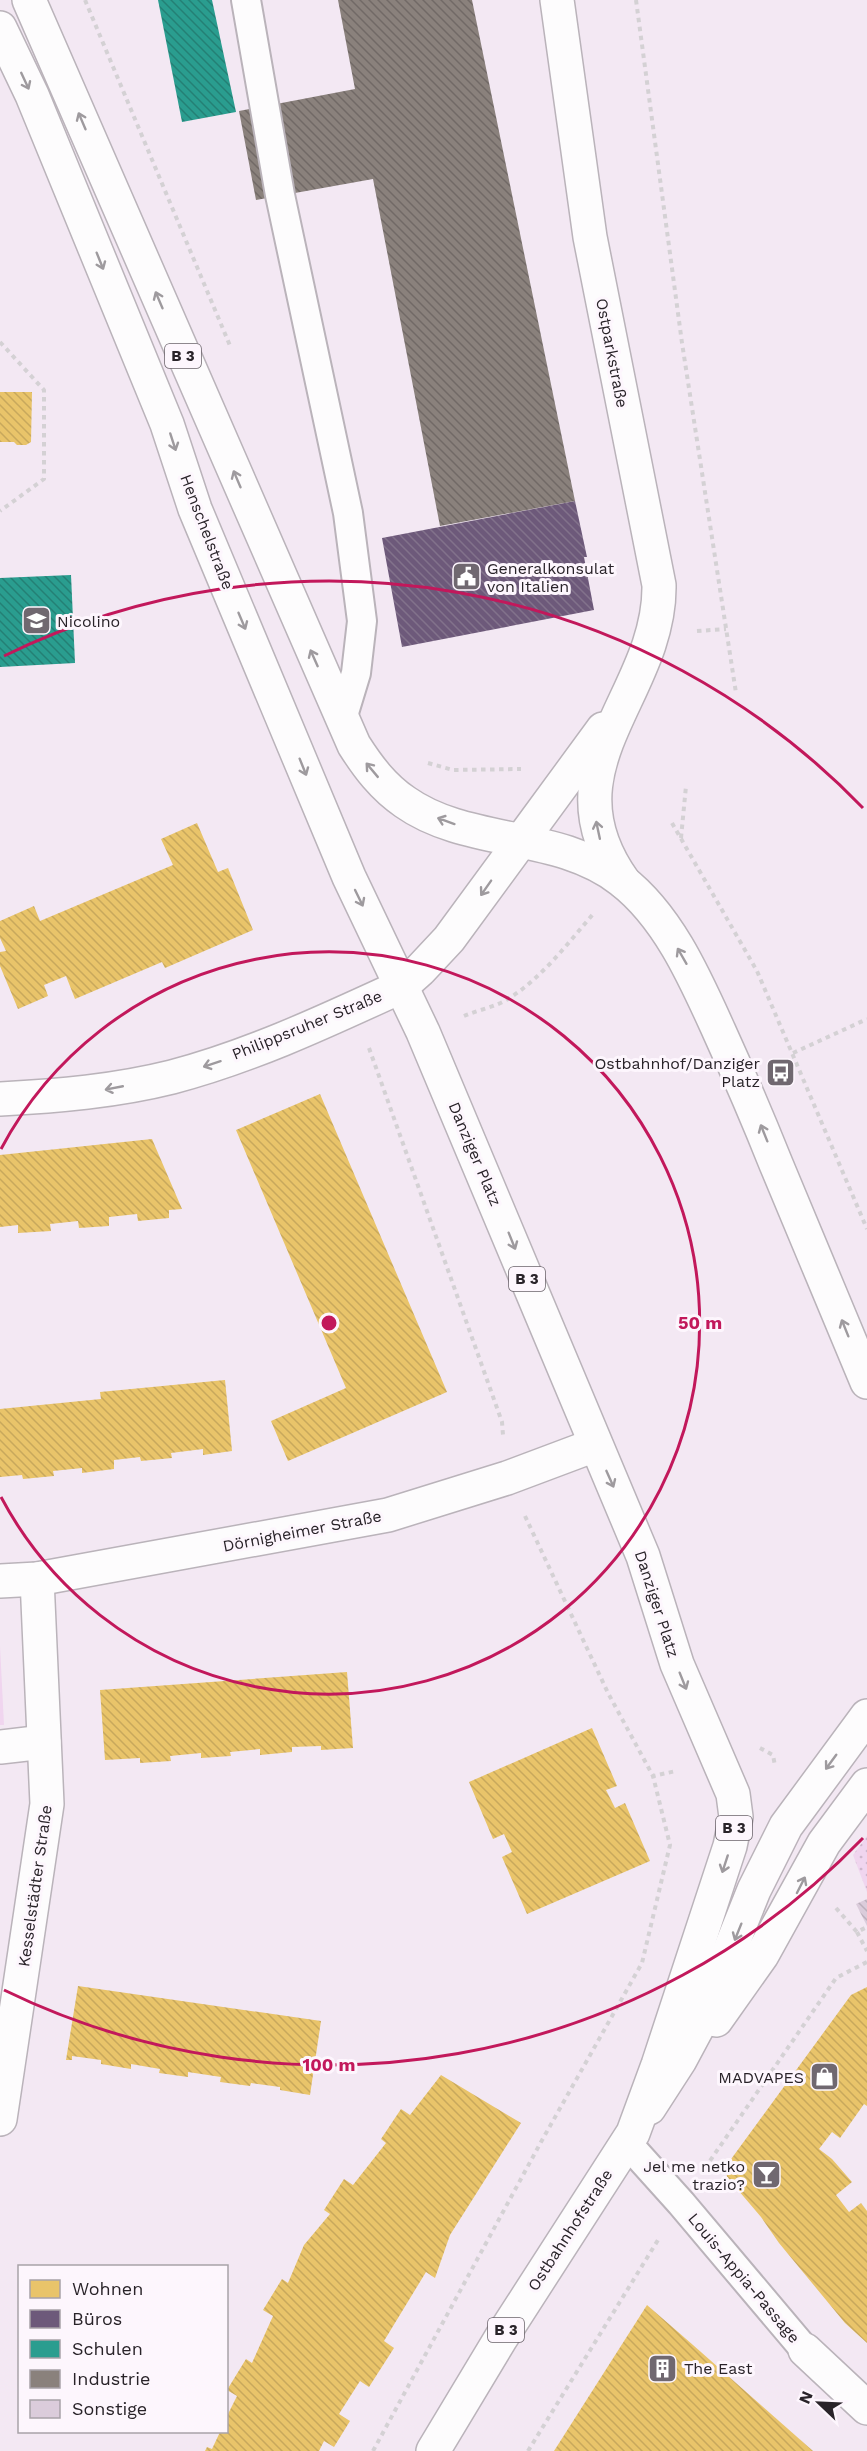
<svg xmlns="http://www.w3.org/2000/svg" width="867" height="2451" viewBox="0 0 867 2451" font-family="'Work Sans',sans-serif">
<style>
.grass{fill:url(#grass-dots)}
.park{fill:#f0d5ef}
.homes{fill:url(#homes-back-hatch)}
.offices{fill:url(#offices-back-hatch)}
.schools{fill:url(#schools-back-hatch)}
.industry{fill:url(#industry-back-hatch)}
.building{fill:url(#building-back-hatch)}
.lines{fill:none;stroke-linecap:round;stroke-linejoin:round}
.service-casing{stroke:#bab3ba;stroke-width:32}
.pedestrian-casing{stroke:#bab3ba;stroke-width:36}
.minor-casing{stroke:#bab3ba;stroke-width:36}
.tertiary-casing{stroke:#bab3ba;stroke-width:36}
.secondary-casing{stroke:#bab3ba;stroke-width:36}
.primary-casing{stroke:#bab3ba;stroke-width:36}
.path{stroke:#d4d1d4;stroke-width:4;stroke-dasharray:4.5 4.5;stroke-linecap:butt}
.service{stroke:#fdfcfd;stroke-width:28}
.pedestrian{stroke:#fdfcfd;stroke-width:33}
.minor{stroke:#fdfcfd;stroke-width:33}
.tertiary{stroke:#fdfcfd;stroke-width:33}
.secondary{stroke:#fdfcfd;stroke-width:33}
.primary{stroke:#fdfcfd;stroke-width:33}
.oneway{stroke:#9e9a9e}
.ring{fill:none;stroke:#c2185b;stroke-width:3}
.labels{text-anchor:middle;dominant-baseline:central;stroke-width:6;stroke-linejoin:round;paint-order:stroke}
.shield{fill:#fdf6fd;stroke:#696269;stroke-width:1.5}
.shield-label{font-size:15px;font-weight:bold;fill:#292329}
.street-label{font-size:16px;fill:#292329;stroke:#fdf6fd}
.poi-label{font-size:16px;fill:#292329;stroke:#fdf6fd;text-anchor:start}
.centre{fill:#c2185b;stroke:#fdf6fd;stroke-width:3}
.ring-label{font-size:18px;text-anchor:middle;font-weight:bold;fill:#c2185b;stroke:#fdf6fd;stroke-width:6;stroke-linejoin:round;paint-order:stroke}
</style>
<defs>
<pattern id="grass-dots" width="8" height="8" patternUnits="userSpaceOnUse" patternTransform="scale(1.5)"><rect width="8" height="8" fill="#f0d5ef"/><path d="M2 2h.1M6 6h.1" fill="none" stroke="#ceb7cd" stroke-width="1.8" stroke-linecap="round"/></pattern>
<pattern id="homes-back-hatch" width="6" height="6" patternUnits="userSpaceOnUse" patternTransform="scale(1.5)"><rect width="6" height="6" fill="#e9c46a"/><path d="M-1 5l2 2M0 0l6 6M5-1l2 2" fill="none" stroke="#c8a85c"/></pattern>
<pattern id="offices-back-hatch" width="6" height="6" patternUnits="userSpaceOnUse" patternTransform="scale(1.5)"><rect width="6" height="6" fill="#6d597a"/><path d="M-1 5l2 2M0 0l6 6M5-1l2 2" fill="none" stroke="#82728b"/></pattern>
<pattern id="schools-back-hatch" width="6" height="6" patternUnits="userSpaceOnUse" patternTransform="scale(1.5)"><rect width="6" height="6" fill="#2a9d8f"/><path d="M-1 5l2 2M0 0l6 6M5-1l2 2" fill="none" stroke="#248075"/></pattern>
<pattern id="industry-back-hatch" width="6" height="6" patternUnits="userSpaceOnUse" patternTransform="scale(1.5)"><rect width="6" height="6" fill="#8a817c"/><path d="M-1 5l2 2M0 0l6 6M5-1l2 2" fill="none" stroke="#716966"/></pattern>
<pattern id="building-back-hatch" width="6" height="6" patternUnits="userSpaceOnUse" patternTransform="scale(1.5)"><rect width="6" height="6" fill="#dbccdb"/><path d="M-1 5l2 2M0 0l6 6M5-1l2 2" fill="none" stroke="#bcafbc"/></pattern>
</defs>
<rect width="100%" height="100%" fill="#f3e8f3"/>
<path class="grass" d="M867,1836v56l-14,-37z"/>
<path class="park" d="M0,1646l4,79h-4z"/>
<g class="homes">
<path d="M0,392h32l-1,50 -5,3h-9l-3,-3h-14z"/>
<path d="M197,823l21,49 10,-4 25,62 -88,38 -3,-6 -87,37 -9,-23 -22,9 4,11 -30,13 -18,-43v-14l6,-1 -6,-13v-17l34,-15 6,15 133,-56 -12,-26z"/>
<path d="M320,1094l127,298 -159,69 -17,-40 75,-33 -110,-258z"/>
<path d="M152,1139l30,70 -13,1v8l-31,3 -1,-7 -28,3v9l-30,2 -1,-7 -28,3 1,7 -33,2v-8l-18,2v-72z"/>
<path d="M225,1380l7,71 -29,4v-6l-32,4 1,5 -31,3 -1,-4 -26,3v9l-32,4v-5l-29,3 1,5 -31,3 -1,-4 -22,2v-68l101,-10 -1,-7z"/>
<path d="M347,1672l6,76 -32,2v-4l-29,1v5l-32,3v-6l-30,3 1,4 -30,2v-5l-31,3 1,5 -31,2v-5l-35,2 -5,-70z"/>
<path d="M592,1728l25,58 -11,4 9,18 10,-5 25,58 -123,53 -25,-57 10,-5 -8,-18 -11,5 -24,-57z"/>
<path d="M78,1986l243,35 -11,74 -30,-5v-3l-29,-4 -1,3 -30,-4 1,-5 -33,-5v5l-29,-4 1,-4 -29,-5v5l-30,-5v-4l-29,-4v4h-6z"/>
<path d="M867,1987v119l-3,-2 -24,34 -8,-6 -13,17 13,10 20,23 -16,13 13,17 12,-9 6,8v132l-22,-20 -66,-80 -18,-26 -34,-40 -1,-11 125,-171z"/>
<path d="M441,2075l80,48 -71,112 -15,43 -9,-6 -42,69 10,7 -25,39 -9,-6 -21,33 11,7 -16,26 -10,-6 -5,10h-114l2,-4 5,2 8,-17h6v-14l11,-22 -10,-6 19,-31 6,4 21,-47 -10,-6 19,-31 6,4 16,-38 26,-31 -6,-4 20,-31 9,6 33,-42 -5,-4 20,-30 9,6z"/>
<path d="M647,2305l46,40 120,106h-259z"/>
</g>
<path class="offices" d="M575,501l12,56h-3l10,53 -192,37 -20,-109z"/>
<g class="schools">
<path d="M158,0h54l24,112 -54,10z"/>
<path d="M71,575l4,88 -75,4v-89z"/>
</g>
<path class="industry" d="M338,0h134l103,501 -135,25 -67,-347 -117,21 -17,-89 116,-22z"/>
<path class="building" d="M867,1899v27l-11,-22z"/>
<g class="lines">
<defs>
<g id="service">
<path d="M246,0l34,195 68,318 14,108 -6,52 -14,46"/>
<path d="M627,2143l54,60 124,147"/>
</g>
<path id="pedestrian" d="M805,2350l62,58"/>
<g id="minor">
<path d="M0,1099c58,-3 116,-8 172,-22 80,-21 156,-57 230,-91"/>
<path d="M0,1581l37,-2 351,-64 119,-37 88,-33"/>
<path d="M0,1747l44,-5"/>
<path d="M0,2119l47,-315 -10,-225"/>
</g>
<g id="tertiary">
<path d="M557,0l33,237 69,348c2,110 -118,182 -35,297"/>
<path d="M402,986l18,-16 29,-31 154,-210"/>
</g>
<g id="secondary">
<path d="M716,2020l46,-65 62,-112 43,-58"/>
<path d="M649,2108l31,-48 23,-43 51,-127 32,-64 81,-110"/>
</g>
<g id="primary">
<path d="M29,0l325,745c14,22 29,42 51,57 62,44 153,29 216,78 47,36 74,98 98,151 20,44 39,88 57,133 30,73 61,145 91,218"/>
<path d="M0,28l32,67 135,329 28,85 154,368 74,155 220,524 34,108 56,130 3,23 -6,29 -72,219 -25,68 -132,205 -68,113"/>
</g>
</defs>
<use href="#service" class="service-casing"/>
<use href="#pedestrian" class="pedestrian-casing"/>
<use href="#minor" class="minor-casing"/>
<use href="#tertiary" class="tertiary-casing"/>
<use href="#secondary" class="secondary-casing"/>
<use href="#primary" class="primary-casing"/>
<g class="path">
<path d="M85,0l146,348"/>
<path d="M636,0l46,343 54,350"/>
<path d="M0,342l44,48v89l-44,32"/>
<path d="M697,631l29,-2"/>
<path d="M428,763l25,7 68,-1"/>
<path d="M672,823l85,148 110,258"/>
<path d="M681,838l5,-52"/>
<path d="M464,1016c14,-6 31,-9 44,-17 34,-21 60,-56 86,-86"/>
<path d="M369,1048l133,374 1,13"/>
<path d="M793,1053l74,-34"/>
<path d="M525,1516l83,177 45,83 23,-5"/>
<path d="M760,1748l13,7 2,11"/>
<path d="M836,1908l21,24 10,-5"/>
<path d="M857,1932l10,19"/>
<path d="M705,2168l131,-190 31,-16"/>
<path d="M373,2451l168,-309 101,-179 28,-118 -17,-69"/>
<path d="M528,2451l130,-211"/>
</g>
<use href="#service" class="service"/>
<use href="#pedestrian" class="pedestrian"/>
<use href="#minor" class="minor"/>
<use href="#tertiary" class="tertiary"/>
<use href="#secondary" class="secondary"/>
<use href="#primary" class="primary"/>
</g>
<defs><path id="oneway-shaft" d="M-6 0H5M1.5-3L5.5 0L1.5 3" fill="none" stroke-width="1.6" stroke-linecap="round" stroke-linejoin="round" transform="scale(1.5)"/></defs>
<g class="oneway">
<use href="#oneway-shaft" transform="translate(25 81) rotate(65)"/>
<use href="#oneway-shaft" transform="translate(82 121) rotate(-113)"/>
<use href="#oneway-shaft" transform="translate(100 261) rotate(68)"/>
<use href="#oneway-shaft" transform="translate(159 300) rotate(-113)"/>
<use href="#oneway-shaft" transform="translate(173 442) rotate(72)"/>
<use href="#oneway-shaft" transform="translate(237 479) rotate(-113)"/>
<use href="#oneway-shaft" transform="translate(242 621) rotate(67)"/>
<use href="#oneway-shaft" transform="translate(314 658) rotate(-114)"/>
<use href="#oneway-shaft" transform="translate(303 767) rotate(68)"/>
<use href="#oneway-shaft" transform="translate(372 770) rotate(-130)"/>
<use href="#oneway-shaft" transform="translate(446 821) rotate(-160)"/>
<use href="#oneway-shaft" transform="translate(598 830) rotate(-102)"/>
<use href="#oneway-shaft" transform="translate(486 888) rotate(125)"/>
<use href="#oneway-shaft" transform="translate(359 898) rotate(64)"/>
<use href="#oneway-shaft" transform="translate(682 956) rotate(-120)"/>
<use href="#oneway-shaft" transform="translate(212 1064) rotate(162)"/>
<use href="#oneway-shaft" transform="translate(114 1088) rotate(169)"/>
<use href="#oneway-shaft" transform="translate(764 1133) rotate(-112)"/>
<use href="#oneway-shaft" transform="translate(512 1241) rotate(68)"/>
<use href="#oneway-shaft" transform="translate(845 1328) rotate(-112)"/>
<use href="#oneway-shaft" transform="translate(610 1479) rotate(66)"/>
<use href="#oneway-shaft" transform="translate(683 1681) rotate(68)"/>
<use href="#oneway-shaft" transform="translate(831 1762) rotate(126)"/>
<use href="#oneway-shaft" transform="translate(725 1864) rotate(108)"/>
<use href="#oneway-shaft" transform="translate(801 1885) rotate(-63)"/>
<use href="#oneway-shaft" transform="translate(738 1932) rotate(112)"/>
</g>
<g class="ring">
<path d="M1 1149A371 371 0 1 1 1 1497"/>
<path d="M863 1838A742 742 0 0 1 4 1990M4 656A742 742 0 0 1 863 808"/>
</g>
<defs>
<symbol id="civic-square" viewBox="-11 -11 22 22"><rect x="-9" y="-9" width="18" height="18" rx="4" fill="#706870" stroke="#fdf6fd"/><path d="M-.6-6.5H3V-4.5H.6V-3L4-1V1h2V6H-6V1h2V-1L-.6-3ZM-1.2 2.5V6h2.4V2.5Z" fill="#fff"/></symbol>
<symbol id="school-square" viewBox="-11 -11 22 22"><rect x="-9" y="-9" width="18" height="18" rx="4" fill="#706870" stroke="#fdf6fd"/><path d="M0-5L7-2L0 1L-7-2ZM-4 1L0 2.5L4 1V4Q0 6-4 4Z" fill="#fff"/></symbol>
<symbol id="bus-square" viewBox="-11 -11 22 22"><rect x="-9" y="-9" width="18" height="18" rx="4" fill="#706870" stroke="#fdf6fd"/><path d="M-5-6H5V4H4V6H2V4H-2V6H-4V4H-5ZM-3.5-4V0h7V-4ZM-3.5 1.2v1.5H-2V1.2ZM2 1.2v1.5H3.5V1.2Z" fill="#fff"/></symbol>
<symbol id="shop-square" viewBox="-11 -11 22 22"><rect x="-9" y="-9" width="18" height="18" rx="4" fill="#706870" stroke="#fdf6fd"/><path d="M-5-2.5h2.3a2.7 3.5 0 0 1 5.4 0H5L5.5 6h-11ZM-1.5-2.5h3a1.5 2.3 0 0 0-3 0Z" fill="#fff"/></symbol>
<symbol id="bar-square" viewBox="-11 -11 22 22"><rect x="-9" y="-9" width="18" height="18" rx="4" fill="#706870" stroke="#fdf6fd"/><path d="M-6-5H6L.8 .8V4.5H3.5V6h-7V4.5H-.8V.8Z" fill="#fff"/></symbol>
<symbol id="building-square" viewBox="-11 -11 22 22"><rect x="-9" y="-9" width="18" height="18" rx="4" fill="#706870" stroke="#fdf6fd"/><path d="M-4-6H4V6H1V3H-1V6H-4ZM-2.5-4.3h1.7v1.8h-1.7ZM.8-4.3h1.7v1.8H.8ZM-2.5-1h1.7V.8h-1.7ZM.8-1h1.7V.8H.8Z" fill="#fff"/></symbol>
</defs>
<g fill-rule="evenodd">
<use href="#civic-square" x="450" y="560" width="33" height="33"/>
<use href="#school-square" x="20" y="604" width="33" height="33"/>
<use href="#bus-square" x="764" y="1056" width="33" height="33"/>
<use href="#shop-square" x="808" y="2060" width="33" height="33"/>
<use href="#bar-square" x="750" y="2158" width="33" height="33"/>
<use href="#building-square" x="646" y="2352" width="33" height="33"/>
</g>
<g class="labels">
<g class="shield">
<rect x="165" y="344" width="36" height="24" rx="4.5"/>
<rect x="509" y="1267" width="36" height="24" rx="4.5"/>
<rect x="716" y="1816" width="36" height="24" rx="4.5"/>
<rect x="488" y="2318" width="36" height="24" rx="4.5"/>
</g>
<g class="shield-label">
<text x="183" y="356">B 3</text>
<text x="527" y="1279">B 3</text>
<text x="734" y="1828">B 3</text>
<text x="506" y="2330">B 3</text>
</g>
<g class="street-label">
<text transform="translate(612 353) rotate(79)">Ostparkstraße</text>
<text transform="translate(207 532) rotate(69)">Henschelstraße</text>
<text transform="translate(307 1025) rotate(-22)">Philippsruher Straße</text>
<text transform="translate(475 1154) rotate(67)">Danziger Platz</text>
<text transform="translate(302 1531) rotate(-11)">Dörnigheimer Straße</text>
<text transform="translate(657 1604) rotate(72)">Danziger Platz</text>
<text transform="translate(35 1886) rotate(-82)">Kesselstädter Straße</text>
<text transform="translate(570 2230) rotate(-57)">Ostbahnhofstraße</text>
<text transform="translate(744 2278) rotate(50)">Louis-Appia-Passage</text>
</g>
<g class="poi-label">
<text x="487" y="568">Generalkonsulat<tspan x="487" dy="18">von Italien</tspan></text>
<text x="57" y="621">Nicolino</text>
<text x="760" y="1063" text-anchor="end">Ostbahnhof/Danziger<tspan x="760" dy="18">Platz</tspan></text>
<text x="804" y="2077" text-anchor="end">MADVAPES</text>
<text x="745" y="2166" text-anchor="end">Jel me netko<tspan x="745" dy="18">trazio?</tspan></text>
<text x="684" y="2368">The East</text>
</g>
</g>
<circle cx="329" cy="1323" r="9" class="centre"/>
<g class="ring-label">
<text x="700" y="1329">50 m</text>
<text x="329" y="2071">100 m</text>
</g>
<rect x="18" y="2265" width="210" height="168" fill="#fdf6fd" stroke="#a8a2a8" stroke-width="1.5"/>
<rect x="30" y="2280" width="30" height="18" fill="#e9c46a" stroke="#a8a2a8" stroke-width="1.5"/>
<text x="72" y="2295" font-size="18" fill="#292329">Wohnen</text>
<rect x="30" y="2310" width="30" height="18" fill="#6d597a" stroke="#a8a2a8" stroke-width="1.5"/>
<text x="72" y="2325" font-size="18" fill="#292329">Büros</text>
<rect x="30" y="2340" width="30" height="18" fill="#2a9d8f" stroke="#a8a2a8" stroke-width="1.5"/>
<text x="72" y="2355" font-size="18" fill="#292329">Schulen</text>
<rect x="30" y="2370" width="30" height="18" fill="#8a817c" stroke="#a8a2a8" stroke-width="1.5"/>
<text x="72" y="2385" font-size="18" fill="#292329">Industrie</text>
<rect x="30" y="2400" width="30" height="18" fill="#dbccdb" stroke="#a8a2a8" stroke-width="1.5"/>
<text x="72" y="2415" font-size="18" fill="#292329">Sonstige</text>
<g transform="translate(819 2403) rotate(293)" stroke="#fdf6fd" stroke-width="4.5" paint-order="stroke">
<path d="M0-4.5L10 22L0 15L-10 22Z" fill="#292329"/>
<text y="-9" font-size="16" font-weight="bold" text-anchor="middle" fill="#292329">N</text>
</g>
</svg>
